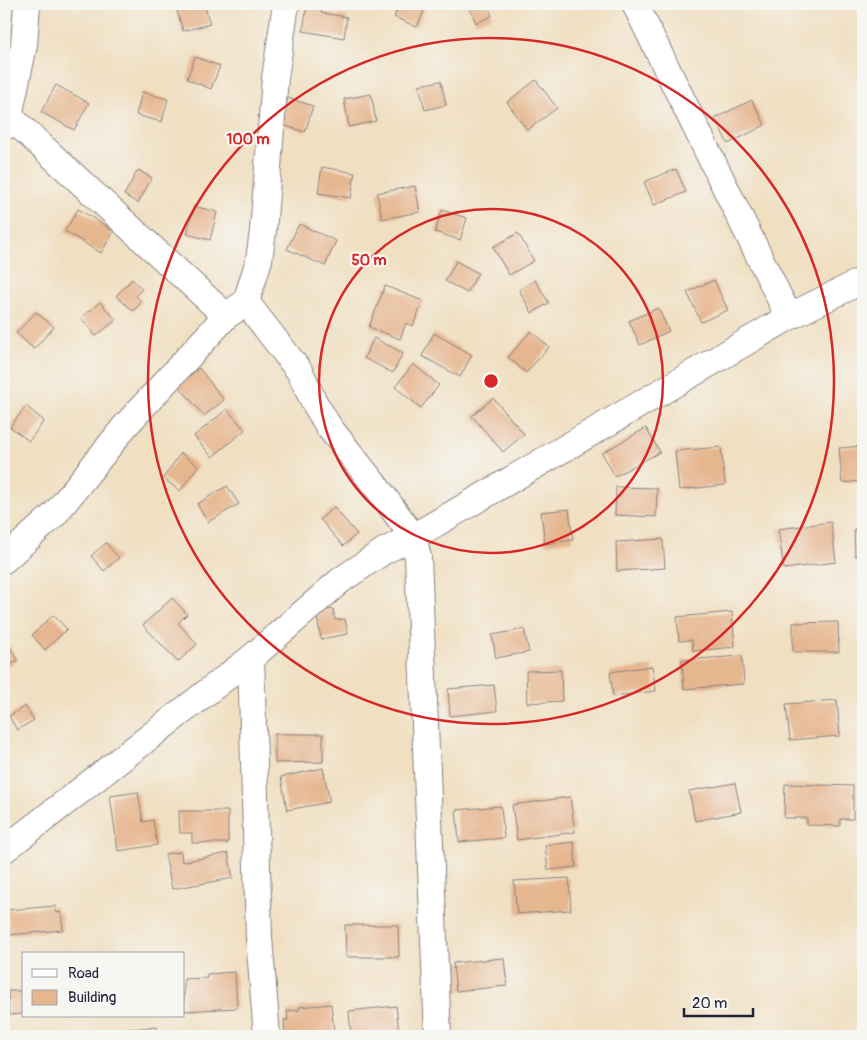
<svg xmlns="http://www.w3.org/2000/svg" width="867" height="1040" viewBox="0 0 867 1040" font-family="Pangolin,sans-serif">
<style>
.building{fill:#e6b68f}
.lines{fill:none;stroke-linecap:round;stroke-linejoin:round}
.street-casing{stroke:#89807e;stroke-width:28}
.street{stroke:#fff;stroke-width:26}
.ring{fill:none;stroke:#d62828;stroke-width:2.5}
.centre{fill:#d62828;stroke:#f6f6f2;stroke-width:2.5}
.ring-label{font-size:15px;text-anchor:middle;font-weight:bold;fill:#d62828;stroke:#f6f6f2;stroke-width:4.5;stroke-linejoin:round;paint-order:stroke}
</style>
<rect width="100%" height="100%" fill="#f6f6f2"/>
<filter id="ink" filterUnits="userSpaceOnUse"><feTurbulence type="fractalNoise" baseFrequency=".02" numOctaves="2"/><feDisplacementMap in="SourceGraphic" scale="10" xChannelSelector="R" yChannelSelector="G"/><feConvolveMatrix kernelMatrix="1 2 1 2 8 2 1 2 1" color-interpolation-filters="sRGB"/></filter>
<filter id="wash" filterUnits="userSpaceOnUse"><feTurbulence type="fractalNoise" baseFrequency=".0096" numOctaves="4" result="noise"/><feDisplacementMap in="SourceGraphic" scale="20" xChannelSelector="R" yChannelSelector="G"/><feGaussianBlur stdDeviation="1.12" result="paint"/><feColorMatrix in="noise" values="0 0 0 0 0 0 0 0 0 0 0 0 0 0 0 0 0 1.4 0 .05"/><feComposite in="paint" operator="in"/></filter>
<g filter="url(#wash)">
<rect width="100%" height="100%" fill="#f0dfc1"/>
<g id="blocks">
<g class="building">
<path d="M200,4h4l6,20 -27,7 -6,-20z"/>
<path d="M307,4h16l-2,9 26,4 -3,21 -41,-7z"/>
<path d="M400,4h27l-10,23 -23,-10z"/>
<path d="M468,4h19l5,12 -16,7z"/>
<path d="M195,57l25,9 -9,23 -24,-10z"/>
<path d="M536,80l21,28 -30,22 -20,-28z"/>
<path d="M441,81l5,24 -21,5 -6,-25z"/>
<path d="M56,85l33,18 -15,27 -33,-18z"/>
<path d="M142,92l26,7 -6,23 -26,-7z"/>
<path d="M371,94l5,27 -27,6 -5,-28z"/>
<path d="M288,98l25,8 -8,26 -25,-8z"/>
<path d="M752,100l13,25 -37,19 -13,-26z"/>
<path d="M322,167l33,6 -4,25 -33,-5z"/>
<path d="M676,169l10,23 -32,13 -10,-23z"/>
<path d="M138,170l14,8 -14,25 -14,-8z"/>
<path d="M415,186l5,26 -38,7 -5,-26z"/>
<path d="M194,206l23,6 -7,28 -23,-6z"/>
<path d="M78,209l36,22 -13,22 -36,-22z"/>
<path d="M442,210l25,8 -7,22 -25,-8z"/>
<path d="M299,224l37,17 -11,25 -38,-17z"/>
<path d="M518,233l16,28 -25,14 -16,-28z"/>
<path d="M456,261l22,12 -11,20 -22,-12z"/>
<path d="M132,279l10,10 -6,7 6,6 -9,9 -17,-15z"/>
<path d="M535,280l14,23 -17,10 -13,-23z"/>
<path d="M714,280l14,30 -27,12 -14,-30z"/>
<path d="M385,286l38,15 -10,25 -7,-3 -6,16 -31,-12z"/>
<path d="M100,302l16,18 -20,16 -15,-18z"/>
<path d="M658,308l11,23 -29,14 -11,-24z"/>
<path d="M36,312l18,15 -20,22 -18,-16z"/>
<path d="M531,331l18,16 -23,26 -18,-16z"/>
<path d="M434,333l38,22 -12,22 -38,-21z"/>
<path d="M374,338l29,15 -10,20 -29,-15z"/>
<path d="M413,364l26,21 -18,23 -26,-21z"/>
<path d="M199,368l25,32 -20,16 -26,-31z"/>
<path d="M493,398l31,36 -21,18 -31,-36z"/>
<path d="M26,406l18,15 -15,20 -19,-14z"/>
<path d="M227,409l18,21 -33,27 -18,-21z"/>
<path d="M646,428l14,24 -45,24 -13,-23z"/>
<path d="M863,446v35l-21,2 -3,-35z"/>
<path d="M721,447l4,38 -46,5 -4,-39z"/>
<path d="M181,453l17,13 -18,25 -17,-13z"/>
<path d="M227,486l12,18 -31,18 -11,-18z"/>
<path d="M616,487l41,1 -1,29 -41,-2z"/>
<path d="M334,507l23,27 -14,12 -23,-27z"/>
<path d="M569,509l4,31 -28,4 -4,-32z"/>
<path d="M831,522l5,40 -52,7 -6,-40z"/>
<path d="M854,529h9v26l-8,1z"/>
<path d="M663,539l2,29 -48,3 -1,-29z"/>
<path d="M106,543l13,15 -15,13 -13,-15z"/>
<path d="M172,598l15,16 -9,9 19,21 -19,18 -35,-37z"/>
<path d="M333,609l2,11 10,-1 3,15 -27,5 -5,-27z"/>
<path d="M732,612l3,35 -42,4 -1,-11 -13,1 -2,-24z"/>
<path d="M53,615l14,14 -22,21 -13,-15z"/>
<path d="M838,622l1,30h-46v-29z"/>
<path d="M524,629l5,23 -33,6 -4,-23z"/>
<path d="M7,642l11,18 -14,9v-25z"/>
<path d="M742,656l2,28 -60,5 -2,-29z"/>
<path d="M652,666l4,25 -43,5 -3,-24z"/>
<path d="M561,670l1,31 -35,2 -1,-32z"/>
<path d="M494,685l3,26 -47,5 -2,-27z"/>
<path d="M837,700l3,36 -50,4 -4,-36z"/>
<path d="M25,706l9,14 -17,10 -8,-14z"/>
<path d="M275,734h48v28l-48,1z"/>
<path d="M323,768l7,34 -43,8 -6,-33z"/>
<path d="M735,783l6,29 -46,9 -6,-30z"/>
<path d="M785,784l68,2v33h-13v7l-33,-1v-7h-23z"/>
<path d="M138,792l5,30 10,-2 4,25 -39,6 -8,-55z"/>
<path d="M570,797l5,35 -58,8 -5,-35z"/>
<path d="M501,806l3,32 -45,4 -3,-32z"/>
<path d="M179,811h49v32h-36v-10h-12z"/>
<path d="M574,842l2,25 -28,3 -3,-25z"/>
<path d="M181,852l1,10 46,-9 5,25 -61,11 -7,-35z"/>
<path d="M569,878l2,32 -54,4 -3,-33z"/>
<path d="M56,906v7l5,-1 2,18 -54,5 -2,-25z"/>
<path d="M345,925h53l1,32h-53z"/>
<path d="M504,958l3,28 -51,5 -3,-28z"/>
<path d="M235,972l2,36 -53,3v-32l23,-1v-4z"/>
<path d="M8,991h16v23l-15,1z"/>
<path d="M331,1004l3,28 -49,4 -1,-16h4l-1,-9 12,-1v-3z"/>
<path d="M396,1006l3,27 -48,3 -2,-25z"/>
<path d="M157,1027l1,9h-43l-1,-6z"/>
</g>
</g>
</g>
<g filter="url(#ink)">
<use href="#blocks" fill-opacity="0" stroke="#89807e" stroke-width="1"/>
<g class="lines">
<defs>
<g id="street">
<path d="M635,4l154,313"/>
<path d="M9,116l217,200 20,-14 13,-42 4,-29 12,-153 11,-74"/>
<path d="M4,127l5,-11 15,-71 3,-41"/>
<path d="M246,302l54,70 14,30 15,25 53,67 31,43 5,20 20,479"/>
<path d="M4,560l51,-46 71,-89 100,-109"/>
<path d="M251,658l8,279 8,99"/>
<path d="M4,850l247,-192 90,-78 43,-29 29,-14 376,-220 74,-37"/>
</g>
</defs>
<use href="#street" class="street-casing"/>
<use href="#street" class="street"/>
</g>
</g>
<g class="ring">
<circle cx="491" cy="381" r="172"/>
<circle cx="491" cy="381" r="343"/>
</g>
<circle cx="491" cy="381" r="8" class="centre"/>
<g class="ring-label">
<text x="248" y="144">100 m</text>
<text x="369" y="265">50 m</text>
</g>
<rect width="867" height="1040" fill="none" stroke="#f6f6f2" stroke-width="20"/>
<rect x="22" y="952" width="162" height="65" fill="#f6f6f2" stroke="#a1a1a9"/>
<rect x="32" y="969" width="25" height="8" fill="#ffffff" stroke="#a1a1a9"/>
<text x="68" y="978" font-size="15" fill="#22223b">Road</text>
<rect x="32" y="990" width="25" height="15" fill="#e6b68f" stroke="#a1a1a9"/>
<text x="68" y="1002" font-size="15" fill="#22223b">Building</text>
<path d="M684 1008v8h69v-8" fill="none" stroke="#22223b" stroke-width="2.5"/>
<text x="692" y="1008" font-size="15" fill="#22223b" stroke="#f6f6f2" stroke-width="4" paint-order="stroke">20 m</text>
</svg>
